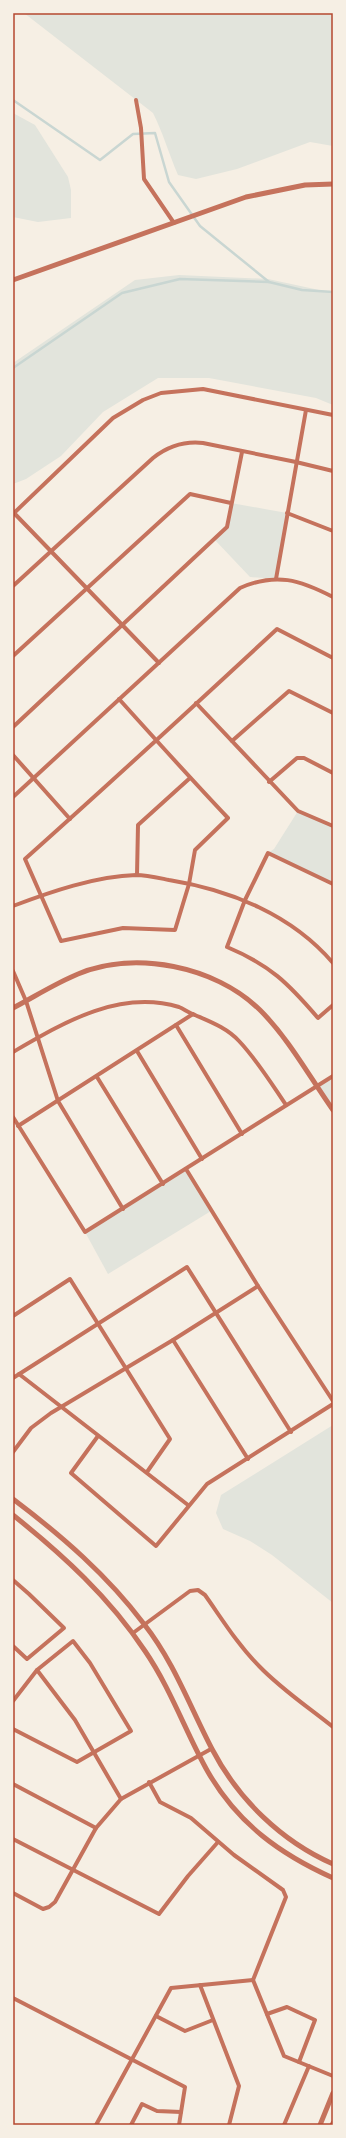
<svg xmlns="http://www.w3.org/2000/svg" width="346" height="2138" viewBox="0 0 346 2138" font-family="'Titillium Web',sans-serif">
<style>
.green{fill:#e2e4dc}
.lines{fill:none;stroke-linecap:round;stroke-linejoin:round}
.stream{stroke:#c9d6d2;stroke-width:2.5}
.minor{stroke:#c5725c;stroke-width:4}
.tertiary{stroke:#c5725c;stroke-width:5}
.neatline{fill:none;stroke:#b5482f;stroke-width:1.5}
</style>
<rect width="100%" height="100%" fill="#f6efe4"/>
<g class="green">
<path d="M24,13h309v133l-23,-4 -73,27 -41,10 -18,-4c-9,-21 -15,-42 -25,-62z"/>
<path d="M13,113l22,12 33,52 3,13v28l-33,4 -25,-5z"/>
<path d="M179,275l89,4 65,14v112l-17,-7 -107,-20h-51l-55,34 -42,44 -35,23 -13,5v-121l122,-83z"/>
<path d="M231,503l56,10 -11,66 -26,-2 -36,-38 13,-12z"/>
<path d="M298,811l35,15v58l-65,-31 6,-4z"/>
<path d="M333,1076v34l-16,-23z"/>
<path d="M186,1169l25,42 -103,63 -23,-42z"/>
<path d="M333,1425v178l-61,-48 -22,-14 -27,-12 -7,-16 5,-18z"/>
</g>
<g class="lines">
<g class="stream">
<path d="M13,100l87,60 33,-26 22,-1 14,49 31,44 69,56 33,8 31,2"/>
<path d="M13,368l109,-75 58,-14 89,3"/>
</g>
<g class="minor">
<path d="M136,100l5,28 3,51 30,44"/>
<path d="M14,513l145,150"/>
<path d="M287,513l46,18"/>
<path d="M13,514l100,-96 30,-18 18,-7 42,-4 130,26"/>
<path d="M276,579l30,-169"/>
<path d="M13,586l140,-128c14,-11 32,-17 50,-15l93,19 37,9"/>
<path d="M13,656l177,-162 41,9"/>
<path d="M119,699c36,40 72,80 109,119l-33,32 -6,34 -14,46 -52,-2 -62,13 -36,-82c85,-76 169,-153 252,-230l56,29"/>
<path d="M196,703l102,108 35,15"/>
<path d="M13,727l214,-200 15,-75"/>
<path d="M232,741l57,-50 44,22"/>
<path d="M13,755l57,64"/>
<path d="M269,782l28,-24h7l29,15"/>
<path d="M13,797l227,-209c36,-16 60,-8 93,9"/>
<path d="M137,875l1,-50 52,-47"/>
<path d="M333,884l-65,-31 -23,47 -18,47c43,18 61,36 91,71l15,-13"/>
<path d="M13,906c37,-14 83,-30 123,-31 11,0 23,3 33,5 62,10 123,35 164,83"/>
<path d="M13,971l13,30 32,100 65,108"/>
<path d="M176,1025l66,109"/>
<path d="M137,1051l65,108"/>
<path d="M13,1052c50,-29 106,-63 166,-45 5,2 10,6 16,8 16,7 32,13 44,26 18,19 32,42 47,64"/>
<path d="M97,1077l66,107"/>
<path d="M13,1117l72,115 248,-156"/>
<path d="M18,1126l175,-112"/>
<path d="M186,1169l72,117 75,115"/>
<path d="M13,1316l57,-37 100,160 -23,33"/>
<path d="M173,1340l75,119"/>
<path d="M19,1374l169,131"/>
<path d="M13,1378l174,-111 104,165"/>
<path d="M98,1436l-27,37 85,73 51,-62 126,-80"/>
<path d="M13,1452l18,-24 20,-15 122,-73 85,-54"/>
<path d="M13,1580l16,14 35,34 -37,31 -14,-13"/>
<path d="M133,1633l57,-42 8,-1 7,5c17,24 33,50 54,71 22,23 49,41 74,61"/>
<path d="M37,1670l38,50 46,79"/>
<path d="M13,1701l24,-31 36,-29 17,22 41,68 -54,31 -64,-33"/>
<path d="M149,1782l11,20 31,16 43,37 49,35 3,7 -33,83 31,76 49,20"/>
<path d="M13,1784l83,44"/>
<path d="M13,1839l146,75 29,-38 30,-34"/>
<path d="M13,1893l30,16 6,-2 6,-5 41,-74 25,-29 90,-50"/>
<path d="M200,1985l39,101 -10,39"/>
<path d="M13,1998l172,89 -6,38"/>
<path d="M267,2014l20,-7 28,13 -16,42"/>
<path d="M156,2016l29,15 28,-11"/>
<path d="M96,2125l75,-137 82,-8"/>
<path d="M131,2125l11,-21 15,7 24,1"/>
<path d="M284,2125l25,-59"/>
</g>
<g class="tertiary">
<path d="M13,280l233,-83 59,-12 28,-1"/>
<path d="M13,1008c21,-11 43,-25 65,-34 57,-24 137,-8 182,36 29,29 49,66 73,100"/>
<path d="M13,1499c49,37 94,76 131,125 30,38 46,83 68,125 26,50 69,92 121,115"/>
<path d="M13,1515c50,40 96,82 132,136 26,38 41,82 63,121 30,52 72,82 125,106"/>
<path d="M320,2125l13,-32"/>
<path d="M332,2125l1,-2"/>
</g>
</g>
<rect width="346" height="2138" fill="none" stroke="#f6efe4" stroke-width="28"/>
<rect x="14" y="14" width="318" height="2110" class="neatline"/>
</svg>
